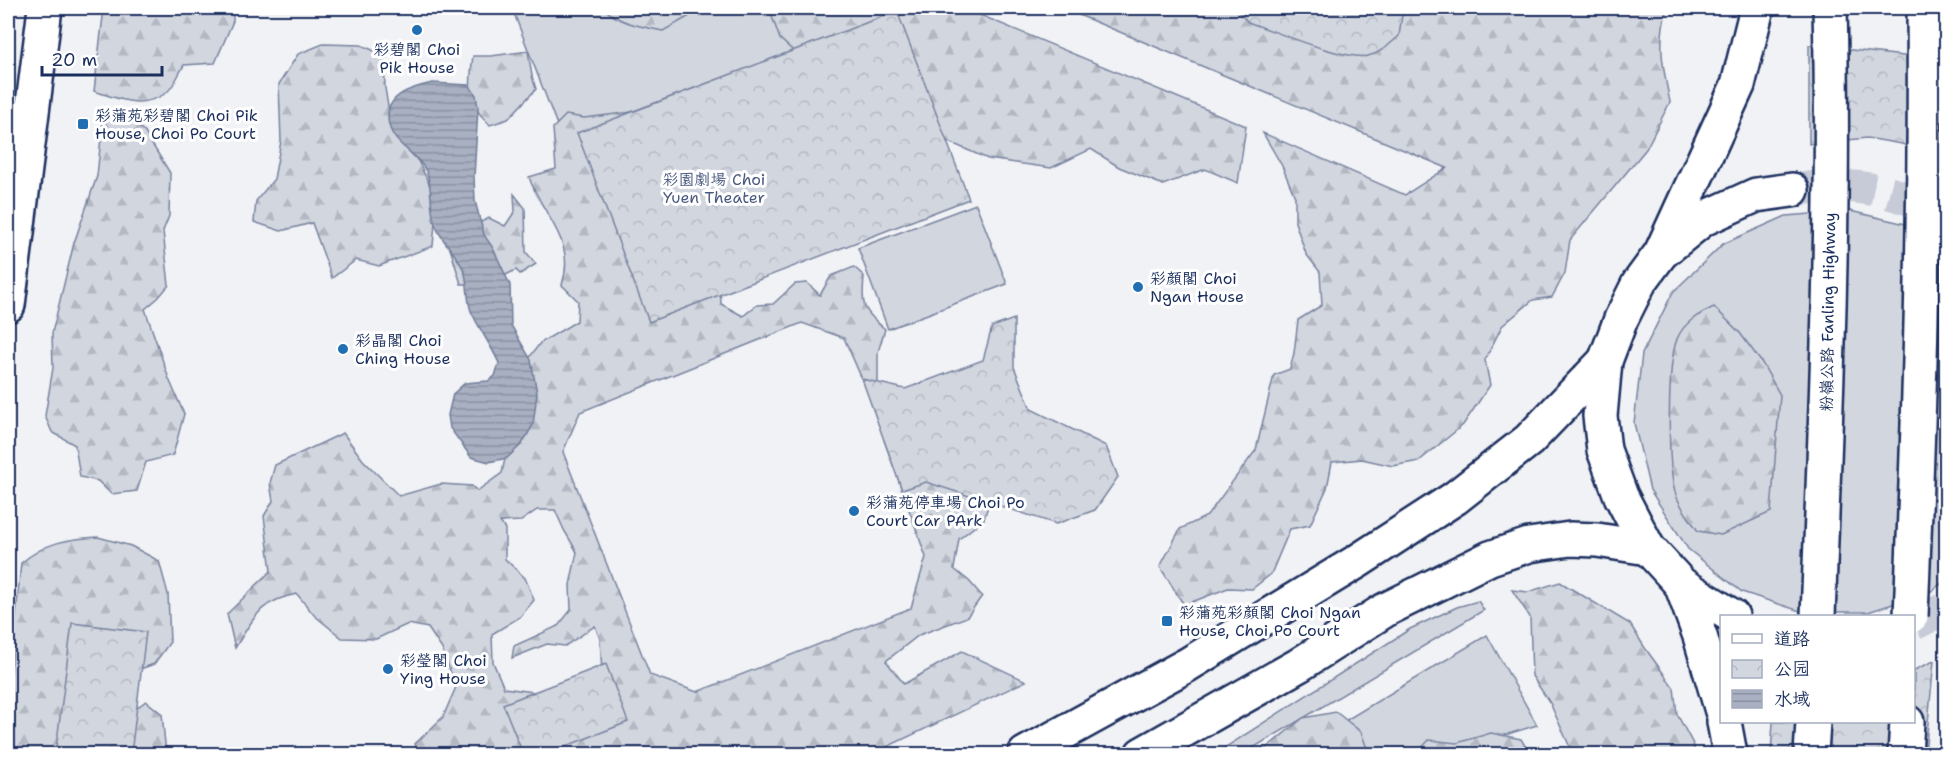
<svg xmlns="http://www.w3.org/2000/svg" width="1954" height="762" viewBox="0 0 1954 762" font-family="'Shantell Sans','LXGW WenKai TC',sans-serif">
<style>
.grass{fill:#d2d6df;stroke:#76829e;stroke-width:1.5}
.forest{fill:url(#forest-firs);stroke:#76829e;stroke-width:1.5;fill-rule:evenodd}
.park{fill:url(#park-crowns);stroke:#76829e;stroke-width:1.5}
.water{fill:url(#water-rules);stroke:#707c9a;stroke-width:1.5}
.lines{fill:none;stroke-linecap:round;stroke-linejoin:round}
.primary-tunnel{stroke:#c6cbd7;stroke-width:33;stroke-dasharray:33 16;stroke-linecap:butt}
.secondary-casing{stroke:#1b2f5e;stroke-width:38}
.primary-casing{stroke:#1b2f5e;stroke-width:38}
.highway-casing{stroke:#1b2f5e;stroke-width:38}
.secondary{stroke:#fff;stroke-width:33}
.primary{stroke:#fff;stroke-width:33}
.highway{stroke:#fff;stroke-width:33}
.highway-bridge-casing{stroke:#1b2f5e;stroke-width:38;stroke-linecap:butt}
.highway-bridge{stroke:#fff;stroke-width:33}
.poi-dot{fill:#1f6fb2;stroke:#fff;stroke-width:2}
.labels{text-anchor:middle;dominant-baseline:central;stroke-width:6;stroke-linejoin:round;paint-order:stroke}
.poi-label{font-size:16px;fill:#1b2f5e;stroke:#fff;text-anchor:start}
.park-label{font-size:16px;fill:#49597e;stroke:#fff}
.street-label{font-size:16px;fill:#1b2f5e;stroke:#fff}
</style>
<defs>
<pattern id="forest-firs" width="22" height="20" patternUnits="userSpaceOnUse" patternTransform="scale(1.5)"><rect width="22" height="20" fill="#d2d6df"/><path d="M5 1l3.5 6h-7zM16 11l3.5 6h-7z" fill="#b4b8c2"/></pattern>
<pattern id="park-crowns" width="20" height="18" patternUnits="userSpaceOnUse" patternTransform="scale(1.5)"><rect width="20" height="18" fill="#d2d6df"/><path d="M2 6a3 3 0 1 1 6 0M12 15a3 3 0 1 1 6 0" fill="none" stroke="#b4b8c2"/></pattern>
<pattern id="water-rules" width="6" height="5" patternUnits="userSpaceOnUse" patternTransform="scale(1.5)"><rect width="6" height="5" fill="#a8b0c2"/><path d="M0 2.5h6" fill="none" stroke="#8890a1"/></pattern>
</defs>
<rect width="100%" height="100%" fill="#f1f2f5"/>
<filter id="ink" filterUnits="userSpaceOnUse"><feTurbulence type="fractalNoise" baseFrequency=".0167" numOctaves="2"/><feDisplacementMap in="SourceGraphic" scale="12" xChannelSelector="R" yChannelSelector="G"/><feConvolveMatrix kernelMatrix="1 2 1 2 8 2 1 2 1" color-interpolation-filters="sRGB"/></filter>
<g filter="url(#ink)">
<g class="grass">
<path d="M512,8h267l17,42 -234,88z"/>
<path d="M976,204l31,80 -119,45 -30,-81z"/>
<path d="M1850,211l64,15 32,20v334l-16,12 -62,20h-65l-61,-20 -54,-43 -38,-59 -16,-67 8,-69 31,-62 50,-48 63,-28z"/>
<path d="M1478,601l6,9 -241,144h-28l195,-125 47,-22z"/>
<path d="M1487,635l50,90 -93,29h-154z"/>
</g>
<g class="forest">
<path d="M104,8h129v13l-18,42 -31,2c-5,8 -10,22 -18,28 -24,17 -47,6 -72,-2z"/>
<path d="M604,8h100l-41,23c-19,-4 -46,-8 -59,-23z"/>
<path d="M769,8h197l7,4 273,114 -8,57 -33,-14 -42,16 -44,-18 -28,-18 -40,19 -63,-9 -64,-28 -97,-50 -47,-42z"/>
<path d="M1062,8h605c-10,34 -4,60 3,94l-24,47 -76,91 -5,33 -13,24 -19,3 -31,26 -17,34 5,25 -27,40 -44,36 -26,5 -31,-7 -30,3 -5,26 -17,37 -20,4 -19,45 -19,15 -24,-1 -44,17 -24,-38 20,-38 27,-13 49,-66 18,-75 16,-6 4,-16 4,-33 24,-15 -2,-33 -14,-18 -11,-32v-25l-13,-31 -19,-33 142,62 42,-27z"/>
<path d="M323,44l38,1 23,10 1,33 7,43 26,30 19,39 -4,46 -54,20 -23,-6 -24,18 -20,-55 -31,8 -27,-9 2,-21 18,-22 7,-38 -2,-57 19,-30z"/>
<path d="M528,51l4,25 4,13 -28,30 -18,6c-24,-21 -21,-40 -17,-69h18z"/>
<path d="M116,109l28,22 26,42 -1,43 -6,15 6,54 -11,13 -13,11 24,70 15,35 -11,41 -27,7 -9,29 -26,3 -13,-13 -18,-4 -5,-32 -23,-13 -7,-16 8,-48 -1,-35 22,-90 23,-67 6,-57z"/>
<path d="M648,110l71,158 2,36 22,12 14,-11 16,-1 22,-20 12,-1 13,12 11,-19 23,-9 10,9c-2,29 -3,33 21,53l-7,23v31l-16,-4 -18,-41 -42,-15 -222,89 -17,40 87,223 47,17 214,-84 15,-51 -42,-117 113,36 -13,43 -25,20 -5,30 15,12 13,15 -15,21 -48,18 -33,26 18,23 58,-33 64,30 -154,73h-453l-4,-10 28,-27 13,-30 -14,-38 -14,-21 -20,-4 -32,15 -34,-1 -28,-23 -17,-21c-38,7 -43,24 -62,54l-8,-34 44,-43 -7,-55 9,-15 -3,-18 5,-18 68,-32 20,27 36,36 42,-12 31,2 5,5 25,-18 6,-29 5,-64 27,-37 37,-22 1,-20 -16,-16c15,-45 -20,-69 -33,-108l27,-8 -3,-41 13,-13 18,3zM537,510h18l9,20 13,22 -7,33 1,25 -13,16 -44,20 -2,12 35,-14 18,2 30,-20 5,13 2,34 -68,19 -30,-4 -11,-26 -1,-28 28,-17 14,-17 -9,-22 -20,-19v-30l-5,-7 21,-1z"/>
<path d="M514,194l11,14 1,44 10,12 -16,10 -4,-4 -29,14h-26l-12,-39 12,-13 28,-14 16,8 10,-15z"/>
<path d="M1714,307l26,26 22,30 18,32 -9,117 -50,23 -23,-4c-7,-11 -18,-24 -22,-36 -9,-25 -9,-131 1,-156 7,-17 22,-25 37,-32z"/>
<path d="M98,537l33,9 28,15 9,33 2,48 -16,22 -36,13 2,43 26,-19 16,13 4,40h-158v-55l13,-136c25,-21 46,-24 77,-26z"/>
<path d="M1560,582l70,42 15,24 29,40 3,26 17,32v8h-121l-23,-51 -18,-27 -2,-59 -18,-27 16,2z"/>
<path d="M1336,712l25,20 8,22h-110l44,-36z"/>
<path d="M1491,733l30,6 9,15h-114l13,-14 28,3z"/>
</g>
<g class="park">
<path d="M1235,8h168l-4,28c-9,8 -18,17 -31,20 -22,5 -91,-24 -115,-32l-5,-2z"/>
<path d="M897,11l72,188 -320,123 -72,-189z"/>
<path d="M1809,45l137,16v102l-44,-19 -35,-6 -58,6z"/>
<path d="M1014,319v48l17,42 75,37 12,31 -23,33 -39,14 -130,-42 -24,8 -40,-111 43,10 78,-29 9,-33z"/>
<path d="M72,623l74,9 -15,122h-33l-42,-5z"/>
<path d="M1934,661l-9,93h-154l2,-32h141v-52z"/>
<path d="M606,664l22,58 -82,32h-23l-20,-50z"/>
</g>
<path class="water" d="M432,83l37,2 7,10 2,13 -4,69 1,24 9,34 9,13 17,37 1,40 20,35 6,33 -4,32 -11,19 -15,14 -18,4 -18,-5 -21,-29 -2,-13 5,-21 12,-11 23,-2 7,-5 4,-13c-8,-18 -20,-34 -28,-52 -5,-14 -2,-27 -7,-40 -7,-18 -23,-29 -29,-47 -6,-17 -2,-37 -9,-53 -10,-21 -38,-26 -38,-55 0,-23 27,-29 44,-33z"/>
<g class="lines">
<g class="primary-tunnel">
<path d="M1792,190c12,-1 25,-4 37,-4 41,-1 82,10 117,30"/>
<path d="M1914,624l32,-16"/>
</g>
<defs>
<path id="secondary" d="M8,305l37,-297"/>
<g id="primary">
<path d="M1732,616l-51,-32 -33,-36 -27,-52 -17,-46 -4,-34 5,-55 16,-42 18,-36 22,-30 42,-34 53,-24 36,-5"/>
<path d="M1025,754l162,-89 171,-104 97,-63 74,-58 76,-79"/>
<path d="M1142,754l157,-89 86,-55 105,-52 39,-13 41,-6 27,1 51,8"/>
</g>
<g id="highway">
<path d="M1661,253l77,-168 19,-77"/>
<path d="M1681,584l19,52 22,75"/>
<path d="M1724,722l6,32"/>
<path d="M1811,754l2,-32"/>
<path d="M1905,754l2,-32"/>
</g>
</defs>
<use href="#secondary" class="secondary-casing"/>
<use href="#primary" class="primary-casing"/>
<use href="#highway" class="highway-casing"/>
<use href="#secondary" class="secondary"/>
<use href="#primary" class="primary"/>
<use href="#highway" class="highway"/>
<defs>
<g id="highway-bridge">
<path d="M1818,616c8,-202 17,-406 12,-608"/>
<path d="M1911,616c8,-202 15,-405 13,-608"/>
</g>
</defs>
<use href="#highway-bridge" class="highway-bridge-casing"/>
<use href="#highway-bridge" class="highway-bridge"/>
</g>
</g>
<g class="poi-dot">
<circle cx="417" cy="30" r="6"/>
<rect x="77" y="118" width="12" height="12" rx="3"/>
<circle cx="1138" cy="287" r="6"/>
<circle cx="343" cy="349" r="6"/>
<circle cx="854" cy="511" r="6"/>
<rect x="1161" y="615" width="12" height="12" rx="3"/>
<circle cx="388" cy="669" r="6"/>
</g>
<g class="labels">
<g class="poi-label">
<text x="417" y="49" text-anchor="middle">彩碧閣 Choi<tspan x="417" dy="18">Pik House</tspan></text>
<text x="95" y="115">彩蒲苑彩碧閣 Choi Pik<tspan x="95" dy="18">House, Choi Po Court</tspan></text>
<text x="1150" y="278">彩顏閣 Choi<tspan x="1150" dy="18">Ngan House</tspan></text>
<text x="355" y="340">彩晶閣 Choi<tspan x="355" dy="18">Ching House</tspan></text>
<text x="866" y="502">彩蒲苑停車場 Choi Po<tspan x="866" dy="18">Court Car PArk</tspan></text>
<text x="1179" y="612">彩蒲苑彩顏閣 Choi Ngan<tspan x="1179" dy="18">House, Choi Po Court</tspan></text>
<text x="400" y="660">彩瑩閣 Choi<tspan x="400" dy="18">Ying House</tspan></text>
</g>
<g class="park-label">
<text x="714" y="179">彩園劇場 Choi<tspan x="714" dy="18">Yuen Theater</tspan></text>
</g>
<g class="street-label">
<text transform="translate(1828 312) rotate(-89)">粉嶺公路 Fanling Highway</text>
</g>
</g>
<rect width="1954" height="762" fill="none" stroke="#fff" stroke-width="30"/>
<rect x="15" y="15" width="1924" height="732" fill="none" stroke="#1b2f5e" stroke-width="2" filter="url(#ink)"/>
<rect x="1720" y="615" width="195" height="108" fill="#ffffff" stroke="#a4acbf" stroke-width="1.5"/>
<rect x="1732" y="634" width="30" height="9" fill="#ffffff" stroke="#a4acbf" stroke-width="1.5"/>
<text x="1774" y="645" font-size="18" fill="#1b2f5e">道路</text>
<rect x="1732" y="660" width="30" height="18" fill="url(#park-crowns)" stroke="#a4acbf" stroke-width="1.5"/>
<text x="1774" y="675" font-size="18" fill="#1b2f5e">公园</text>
<rect x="1732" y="690" width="30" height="18" fill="url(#water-rules)" stroke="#a4acbf" stroke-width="1.5"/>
<text x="1774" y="705" font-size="18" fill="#1b2f5e">水域</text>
<path d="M42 66v9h120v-9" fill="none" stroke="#1b2f5e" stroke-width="3"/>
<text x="51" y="66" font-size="18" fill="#1b2f5e" stroke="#ffffff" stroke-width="4.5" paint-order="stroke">20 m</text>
</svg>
